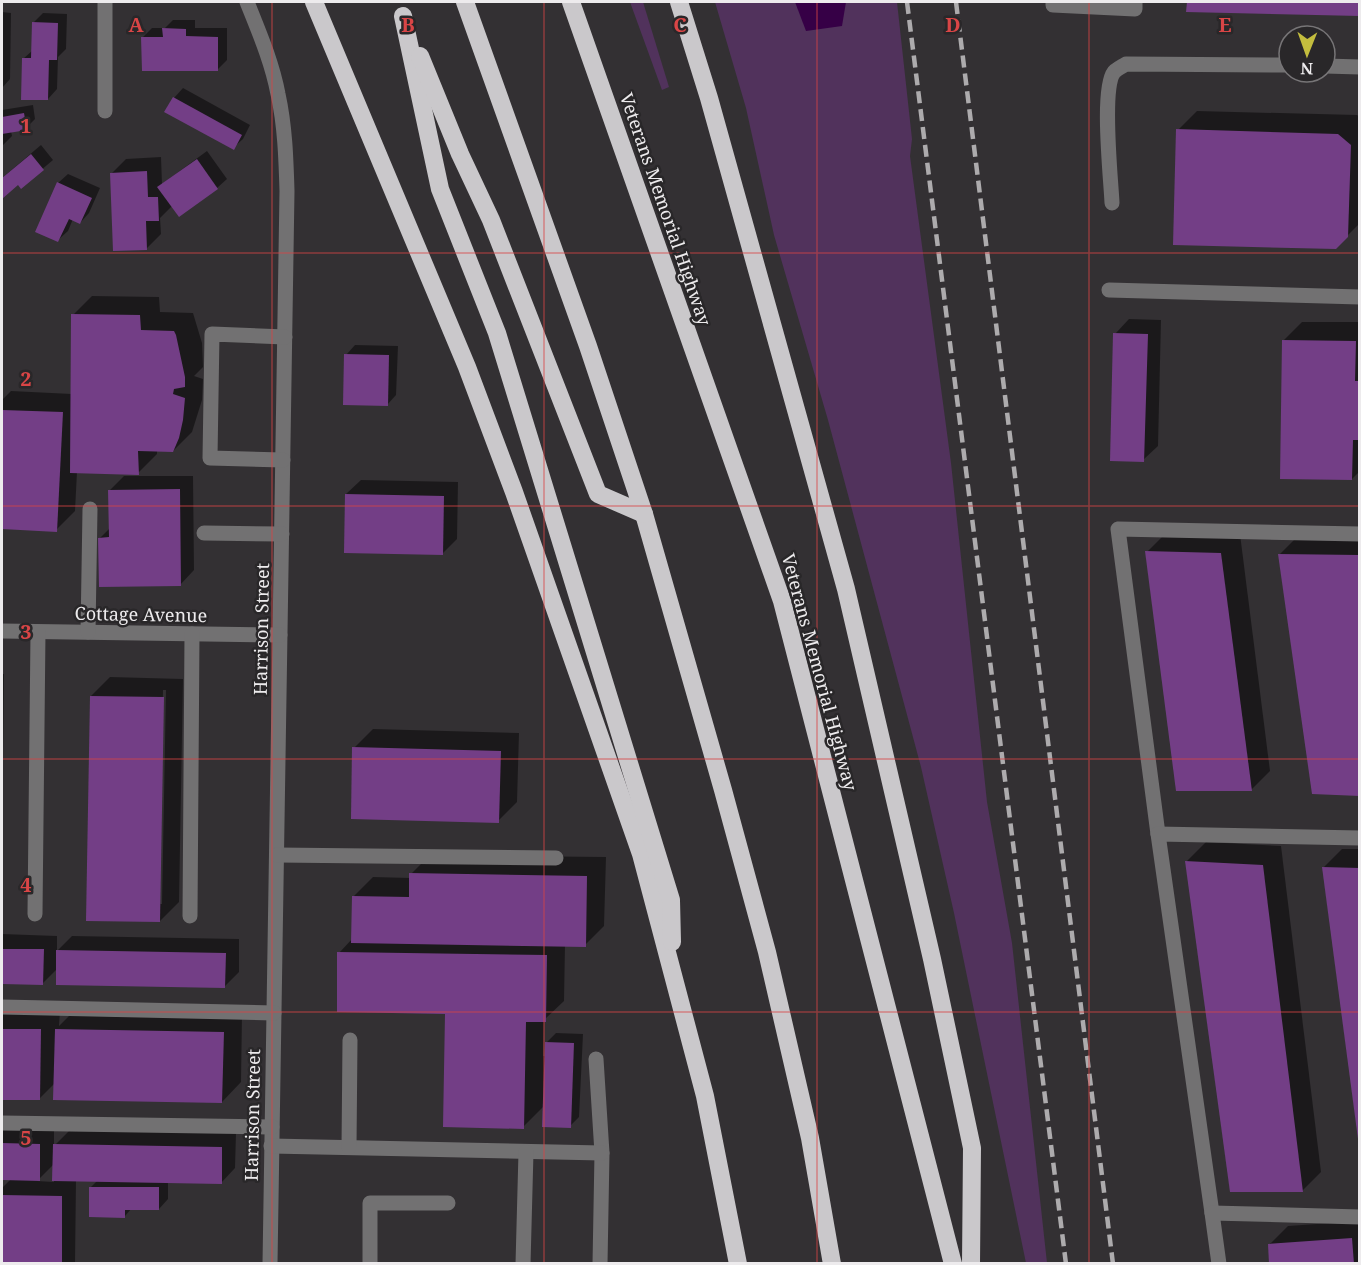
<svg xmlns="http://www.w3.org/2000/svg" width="1361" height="1265" viewBox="0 0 1361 1265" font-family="'Noto Serif',serif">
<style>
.green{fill:#51325c}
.water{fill:#360046}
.shadow{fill:#0007;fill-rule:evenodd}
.building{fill:#733e86}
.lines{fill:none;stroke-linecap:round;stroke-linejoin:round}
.minor{stroke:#727172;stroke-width:15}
.highway{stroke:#cac8cb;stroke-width:18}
.rail{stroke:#adabad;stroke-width:4.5;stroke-dasharray:12 6;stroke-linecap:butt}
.grid{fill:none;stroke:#d94546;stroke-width:1.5;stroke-opacity:0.55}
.labels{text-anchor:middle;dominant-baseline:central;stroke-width:5;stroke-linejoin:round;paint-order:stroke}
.street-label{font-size:18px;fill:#edebed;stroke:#292729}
.grid-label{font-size:20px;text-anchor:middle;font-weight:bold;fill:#d94546;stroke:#292729;stroke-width:5;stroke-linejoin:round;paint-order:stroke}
</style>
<rect width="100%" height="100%" fill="#333033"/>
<g class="green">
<path d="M630,2h13l26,85 -7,3z"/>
<path d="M715,2h182l15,137 -2,17 41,307 36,339 25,141 35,320h-21l-72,-350 -33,-146 -93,-347 -54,-185 -28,-127z"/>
</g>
<path class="water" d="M795,2h51l-4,24 -36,5z"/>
<g class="shadow">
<path d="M1188,2h172v12l-172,-3z"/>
<path d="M2,12l9,1 -1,66 -8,9z"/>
<path d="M43,13l24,1 -1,35 -8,8 -1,32 -9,10 -25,-40 10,-9v-27z"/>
<path d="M173,20h22v8h32v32l-10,10 -74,-33 9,-9h13z"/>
<path d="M183,88l67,37 -7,14 -10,9 -67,-37 8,-13z"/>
<path d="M33,105l2,14 -9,9 -15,3 1,5 -10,10v-36z"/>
<path d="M1197,111l160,4 3,2v106l-25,25 -157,-118z"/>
<path d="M41,145l12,15 -32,27 -3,-4 -16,14v-19z"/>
<path d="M207,151l20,28 -10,9 -45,18 -12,12 1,16 -15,15 -34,-76 14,-14 35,-2 1,27z"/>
<path d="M68,174l32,14 -11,25 -9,10 -7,-4 -5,12 -10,9v-57z"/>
<path d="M92,296l67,1 1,15 33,1 9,30 1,24 -9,9 9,3 -1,21 -10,32 -19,19 -16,-1v4l-19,19 -61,-1 -2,39 -19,19 -54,-2v-128l9,-9 61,3 1,-79z"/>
<path d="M1129,319l32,1 -3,126 -15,14 -28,-126z"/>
<path d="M1302,322h58v149l-8,8 -69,-138z"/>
<path d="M355,345l43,1 -2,49 -9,10 -41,-50z"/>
<path d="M124,476h69l1,94 -14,15 -80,-47 10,-10v-38z"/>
<path d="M361,480l97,2 -1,57 -15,15 -96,-60z"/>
<path d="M1166,533l74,1 30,237 -19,19 -104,-238z"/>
<path d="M1298,536l62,1v258l-81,-240z"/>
<path d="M2,674h2l-2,152z"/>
<path d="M110,677l73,2 -4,223 -19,19 -69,-225zM163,690h3l-4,214h-3z"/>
<path d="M373,729l146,4 -2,69 -19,19 -144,-73z"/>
<path d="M1206,842l75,4 40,326 -19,19 -115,-330z"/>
<path d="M1342,849h18v289l-37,-270z"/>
<path d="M430,855l176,2 -2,69 -19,19h-20l-1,56 -20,19 -1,36h3l1,-14 9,-9 27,1 -4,83 -9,9 -26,-20 -21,21 -76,-114 -108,-60 14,-15 1,-42 19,-19 38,1v-4z"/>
<path d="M2,934l55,2v15l15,-15 167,3v33l-15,15 -166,-19 -16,16 -40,-1z"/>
<path d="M2,1010l58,1 -1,15 16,-16 167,4 -1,68 -19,20 -167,-19 -16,16 -37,-1z"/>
<path d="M2,1129l52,1v16l15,-15 167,2 -1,35 -14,15 -53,-1v17l-9,10 -27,-1 -7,8 -35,-28 8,-8h-22l-1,84h-73v-76l9,-9h-9zM54,1164v18l-17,-1z"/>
<path d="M1360,1221v43h-90l-1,-19 19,-19z"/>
</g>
<g class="building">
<path d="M1187,2h173v14l-174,-4z"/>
<path d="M32,22l26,1 -1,37h-8l-1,40h-27l1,-42h9z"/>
<path d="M162,28l24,1v7l32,1v34h-76l-1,-34h22z"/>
<path d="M173,97l69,38 -8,15 -70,-38z"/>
<path d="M24,113l3,17 -25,4v-17z"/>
<path d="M1176,129l162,5 13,11 -3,92 -12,12 -163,-4z"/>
<path d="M31,154l13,16 -23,19 -3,-4 -16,14v-21z"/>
<path d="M197,159l21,30 -39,28 -22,-30z"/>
<path d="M147,171l1,26h10l1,24h-13l1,29 -34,1 -3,-78z"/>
<path d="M57,182l35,16 -12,26 -11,-5 -11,23 -23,-10z"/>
<path d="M71,314l69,1 1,15 33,1 2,4 9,42v10l-11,2 -1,5 12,4 -2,22 -4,18 -6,14 -35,-1 1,24 -69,-2z"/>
<path d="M1113,333l35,1 -4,128 -34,-1z"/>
<path d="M1282,340l74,1 -1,40h5l-1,59h-6l-1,40 -72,-1z"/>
<path d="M344,354l45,1 -1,51 -45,-1z"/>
<path d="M2,410l61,2 -6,120 -55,-3z"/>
<path d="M180,489l1,97 -82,1 -1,-49 11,-1 -1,-47z"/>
<path d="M345,494l99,2 -1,59 -99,-2z"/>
<path d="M1145,551l76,2 31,238h-76z"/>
<path d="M1278,554l82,1v241l-48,-2z"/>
<path d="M90,696l74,1 -4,225 -74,-1z"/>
<path d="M352,747l149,4 -2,72 -148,-4z"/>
<path d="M1185,861l78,4 40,327h-73z"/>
<path d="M1322,867l38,1v271h-2z"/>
<path d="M409,873l178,3 -1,71 -235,-4 1,-47 57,1z"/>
<path d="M2,949h42l-1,36 -41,-1z"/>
<path d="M56,950l170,3 -1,35 -169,-3z"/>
<path d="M337,952l210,3 -1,67h-20l-2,107 -81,-2 2,-113 -108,-2z"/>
<path d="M2,1029h39l-1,71h-38z"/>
<path d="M55,1029l169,3 -2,71 -169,-3z"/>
<path d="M545,1042l29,1 -3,85 -29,-1z"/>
<path d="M2,1143l38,1v37l-38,-1z"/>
<path d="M53,1144l169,3v37l-170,-3z"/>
<path d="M89,1187h70v23h-34v8l-36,-1z"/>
<path d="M2,1195l60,1v68h-60z"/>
<path d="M1352,1238l2,26h-85l-1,-20z"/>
</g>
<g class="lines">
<g class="minor">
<path d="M105,2v109"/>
<path d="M247,2c12,30 25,60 31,92 7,32 8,64 9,97l-17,1073"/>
<path d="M1053,2v3l82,4v-7"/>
<path d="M1325,66l35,1"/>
<path d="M1112,203c-1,-24 -11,-114 2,-131 3,-3 9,-6 12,-8l163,1"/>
<path d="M1109,290l251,7"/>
<path d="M283,460l-73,-2 2,-124 73,3"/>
<path d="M204,533l78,1"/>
<path d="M2,631l278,4"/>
<path d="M88,632l2,-123"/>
<path d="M1158,834l-40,-305 242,5"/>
<path d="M277,855l279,3"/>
<path d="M35,914l3,-282"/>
<path d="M190,916l2,-282"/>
<path d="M2,1007l272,6"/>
<path d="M596,1059l6,94 -2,111"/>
<path d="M2,1123l270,4"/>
<path d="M271,1146l331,7"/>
<path d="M349,1147l1,-107"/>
<path d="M1212,1213l-54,-379 202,4"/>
<path d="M370,1264v-61h78"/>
<path d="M523,1264l3,-112"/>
<path d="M1219,1264l-7,-51 148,4"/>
</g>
<g class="highway">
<path d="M314,2l153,365 47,125 127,362 64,242 33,168"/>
<path d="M465,2l123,344 56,168 79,276 44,162 43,186 22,126"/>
<path d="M571,2l211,599 171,663"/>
<path d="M679,2l30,96 137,491 86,370 40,189 -1,116"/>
<path d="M403,16l37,173 57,144 174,567 1,42"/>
<path d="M420,56l40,98 31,66 107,274 46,20"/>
</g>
<g class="rail">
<path d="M907,2l159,1262"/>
<path d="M956,2l157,1262"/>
</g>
</g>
<path class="grid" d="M272,2v1262M544,2v1262M817,2v1262M1089,2v1262M2,253h1358M2,506h1358M2,759h1358M2,1012h1358"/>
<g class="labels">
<g class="street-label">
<text transform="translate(666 209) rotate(71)">Veterans Memorial Highway</text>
<text transform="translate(141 614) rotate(1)">Cottage Avenue</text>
<text transform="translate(261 629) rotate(-89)">Harrison Street</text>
<text transform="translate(820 672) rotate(75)">Veterans Memorial Highway</text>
<text transform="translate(252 1115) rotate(-89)">Harrison Street</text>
</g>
</g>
<g class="grid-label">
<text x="136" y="32">A</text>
<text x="408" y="32">B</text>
<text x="680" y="32">C</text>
<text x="953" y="32">D</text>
<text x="1225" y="32">E</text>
<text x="26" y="133">1</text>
<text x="26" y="386">2</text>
<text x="26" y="639">3</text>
<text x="26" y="892">4</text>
<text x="26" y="1145">5</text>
</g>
<rect width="1361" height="1265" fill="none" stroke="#edebed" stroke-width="6"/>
<g transform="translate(1307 54) rotate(181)"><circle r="28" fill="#292729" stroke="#777577" stroke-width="1.5"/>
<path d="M0-4.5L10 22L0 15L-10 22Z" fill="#c3bd3e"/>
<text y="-9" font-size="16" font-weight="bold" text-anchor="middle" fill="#edebed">N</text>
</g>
</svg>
